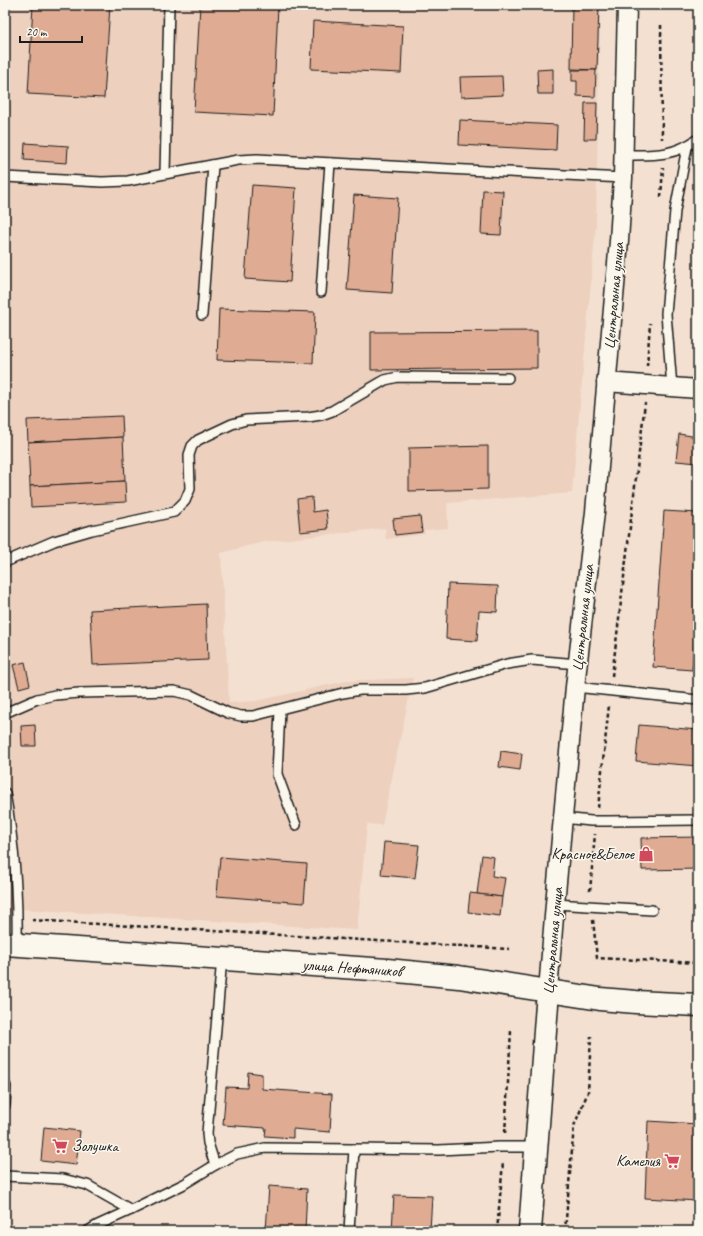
<svg xmlns="http://www.w3.org/2000/svg" width="703" height="1236" viewBox="0 0 703 1236" font-family="Caveat,sans-serif">
<style>
.built{fill:#edd0be}
.building{fill:#dfac93;stroke:#1c1c1c}
.lines{fill:none;stroke-linecap:round;stroke-linejoin:round}
.lane-casing{stroke:#1c1c1c;stroke-width:12}
.street-casing{stroke:#1c1c1c;stroke-width:21}
.secondary-casing{stroke:#1c1c1c;stroke-width:25}
.path{stroke:#1c1c1c;stroke-width:2.5;stroke-dasharray:4 3;stroke-linecap:butt}
.lane{stroke:#fbf7ec;stroke-width:9}
.street{stroke:#fbf7ec;stroke-width:18}
.secondary{stroke:#fbf7ec;stroke-width:22}
.labels{text-anchor:middle;dominant-baseline:central;stroke-width:3;stroke-linejoin:round;paint-order:stroke}
.street-label{font-size:16px;fill:#1c1c1c;stroke:#fbf7ec}
.poi-label{font-size:16px;fill:#1c1c1c;stroke:#fbf7ec;text-anchor:end}
</style>
<rect width="100%" height="100%" fill="#f3e0d1"/>
<filter id="ink" filterUnits="userSpaceOnUse"><feTurbulence type="fractalNoise" baseFrequency=".025" numOctaves="2"/><feDisplacementMap in="SourceGraphic" scale="8" xChannelSelector="R" yChannelSelector="G"/><feConvolveMatrix kernelMatrix="1 2 1 2 8 2 1 2 1" color-interpolation-filters="sRGB"/></filter>
<g filter="url(#ink)">
<path class="built" d="M5,5h595l-4,220 -24,268 -125,10 1,25 -24,2 1,4 -39,5 -1,-11 -122,14 -42,11 8,150 27,-2 90,-20 67,-3 -31,147 -15,-1 -10,106 -352,-22z"/>
<g class="building">
<path d="M33,5h77l-6,93 -76,-4z"/>
<path d="M200,5h78l-5,111 -79,-4z"/>
<path d="M572,5h27l-2,65 -26,-1z"/>
<path d="M313,21l90,5 -2,47 -90,-4z"/>
<path d="M553,69v25h-15l-1,-24z"/>
<path d="M572,70h24l-1,27 -18,-1v-15h-5z"/>
<path d="M502,76l1,19 -42,2 -1,-20z"/>
<path d="M585,103h12l-1,36h-12z"/>
<path d="M460,120l97,5 -1,25 -97,-5z"/>
<path d="M25,143l43,3 -1,17 -43,-3z"/>
<path d="M252,185l44,3 -6,94 -45,-3z"/>
<path d="M483,190l20,1 -2,44 -20,-1z"/>
<path d="M354,195l44,3 -6,95 -45,-3z"/>
<path d="M219,309l96,3 -2,51 -96,-3z"/>
<path d="M537,331v37l-166,2v-38z"/>
<path d="M122,416l1,21 -95,5 -1,-22z"/>
<path d="M679,434l19,3v26l-22,-2z"/>
<path d="M123,437l2,44 -95,5 -2,-44z"/>
<path d="M488,446v43l-79,2v-43z"/>
<path d="M125,481l1,21 -95,5 -1,-21z"/>
<path d="M312,497l1,15 13,-2 2,19 -28,3 -3,-33z"/>
<path d="M664,511l34,2v81l-6,76 -39,-3z"/>
<path d="M420,516l2,16 -27,3 -2,-16z"/>
<path d="M448,584l50,2 -1,26 -18,-1 -2,30 -31,-2z"/>
<path d="M206,604l2,56 -115,5 -3,-55z"/>
<path d="M25,662l5,23 -11,3 -6,-23z"/>
<path d="M35,725l1,21h-14l-1,-20z"/>
<path d="M639,725l59,5v36l-62,-5z"/>
<path d="M501,751l21,3 -2,16 -21,-3z"/>
<path d="M698,837v32l-56,1 -1,-32z"/>
<path d="M384,842l35,3 -4,33 -34,-3z"/>
<path d="M482,855l12,2 -2,19 13,2 -3,19 -25,-3z"/>
<path d="M220,857l87,7 -3,39 -87,-7z"/>
<path d="M470,893l32,4 -2,19 -32,-4z"/>
<path d="M248,1072l14,2v15l70,5 -2,38 -37,-3v9l-28,-2 1,-8 -43,-3 3,-38 21,1z"/>
<path d="M648,1121l50,3v77l-53,-3z"/>
<path d="M44,1127l36,4 -4,34 -35,-4z"/>
<path d="M269,1186l38,3 -2,42h-39z"/>
<path d="M394,1195l38,1 -2,35h-38z"/>
</g>
<g class="lines">
<defs>
<g id="lane">
<path d="M624,155c30,0 48,2 74,-16"/>
<path d="M165,173l4,-168"/>
<path d="M5,177l97,5 26,-1 110,-21 19,-1 366,19"/>
<path d="M321,292l9,-129"/>
<path d="M202,315l11,-150"/>
<path d="M672,387l-6,-73 9,-103 12,-64"/>
<path d="M5,562l49,-21 38,-11 82,-18 11,-11 5,-12 -1,-34 3,-9 6,-6 34,-16 14,-4 62,-3 13,-2 11,-4 53,-31 13,-3 110,1"/>
<path d="M575,687l123,13"/>
<path d="M280,710l-3,64 19,51"/>
<path d="M5,713l32,-14 18,-4 24,-2 95,-2 17,4 37,18 13,3h12l90,-23 17,-3h46l19,-2 82,-24 25,-4 46,4"/>
<path d="M5,793c9,50 13,101 12,152"/>
<path d="M563,818l28,3h17l90,-1"/>
<path d="M555,904l97,6"/>
<path d="M5,1084l1,3 -1,18"/>
<path d="M215,1165l-7,-22 -1,-10 15,-175"/>
<path d="M5,1176l58,3 24,6 44,25"/>
<path d="M88,1231l10,-6 33,-15 53,-26 31,-19 22,-11 28,-6 174,2 60,-3h38"/>
<path d="M349,1231l5,-82"/>
</g>
<g id="street">
<path d="M606,382l92,7"/>
<path d="M548,991l7,-87 20,-217 20,-175 24,-271 4,-63 4,-173"/>
</g>
<g id="secondary">
<path d="M5,944l382,26 72,7 141,22 36,3 62,3"/>
<path d="M530,1231l18,-240"/>
</g>
</defs>
<use href="#lane" class="lane-casing"/>
<use href="#street" class="street-casing"/>
<use href="#secondary" class="secondary-casing"/>
<g class="path">
<path d="M661,25l1,114"/>
<path d="M661,197l2,-29"/>
<path d="M647,366l3,-43"/>
<path d="M612,676l33,-273"/>
<path d="M598,808l11,-103"/>
<path d="M590,891l5,-57"/>
<path d="M32,920l478,29"/>
<path d="M593,920l4,38 101,5"/>
<path d="M505,1133l6,-102"/>
<path d="M497,1231l6,-69"/>
<path d="M565,1231l9,-105 14,-34 3,-56"/>
</g>
<use href="#lane" class="lane"/>
<use href="#street" class="street"/>
<use href="#secondary" class="secondary"/>
</g>
</g>
<defs>
<symbol id="shop-bare" viewBox="-9 -9 18 18"><path d="M-5-2.5h2.3a2.7 3.5 0 0 1 5.4 0H5L5.5 6h-11ZM-1.5-2.5h3a1.5 2.3 0 0 0-3 0Z" fill="#d1495b" stroke="#fbf7ec" stroke-width="2.5" paint-order="stroke"/></symbol>
<symbol id="supermarket-bare" viewBox="-9 -9 18 18"><path d="M-6-5.5h2.5l.6 2H6L4.5 2H-2.5L-4.4-4H-6ZM-1.5 3.2a1.3 1.3 0 1 0 .1 0ZM3 3.2a1.3 1.3 0 1 0 .1 0Z" fill="#d1495b" stroke="#fbf7ec" stroke-width="2.5" paint-order="stroke"/></symbol>
</defs>
<g fill-rule="evenodd">
<use href="#shop-bare" x="635" y="843" width="22" height="22"/>
<use href="#supermarket-bare" x="49" y="1135" width="22" height="22"/>
<use href="#supermarket-bare" x="661" y="1150" width="22" height="22"/>
</g>
<g class="labels">
<g class="street-label">
<text transform="translate(614 296) rotate(-85)">Центральная улица</text>
<text transform="translate(583 618) rotate(-84)">Центральная улица</text>
<text transform="translate(553 941) rotate(-85)">Центральная улица</text>
<text transform="translate(352 968) rotate(4)">улица Нефтяников</text>
</g>
<g class="poi-label">
<text x="634" y="854">Красное&amp;Белое</text>
<text x="72" y="1146" text-anchor="start">Золушка</text>
<text x="660" y="1161">Камелия</text>
</g>
</g>
<rect width="703" height="1236" fill="none" stroke="#fbf7ec" stroke-width="20"/>
<rect x="10" y="10" width="683" height="1216" fill="none" stroke="#1c1c1c" stroke-width="1.5" filter="url(#ink)"/>
<path d="M20 36v6h62v-6" fill="none" stroke="#1c1c1c" stroke-width="2"/>
<text x="26" y="36" font-size="12" fill="#1c1c1c" stroke="#fbf7ec" stroke-width="3" paint-order="stroke">20 m</text>
</svg>
